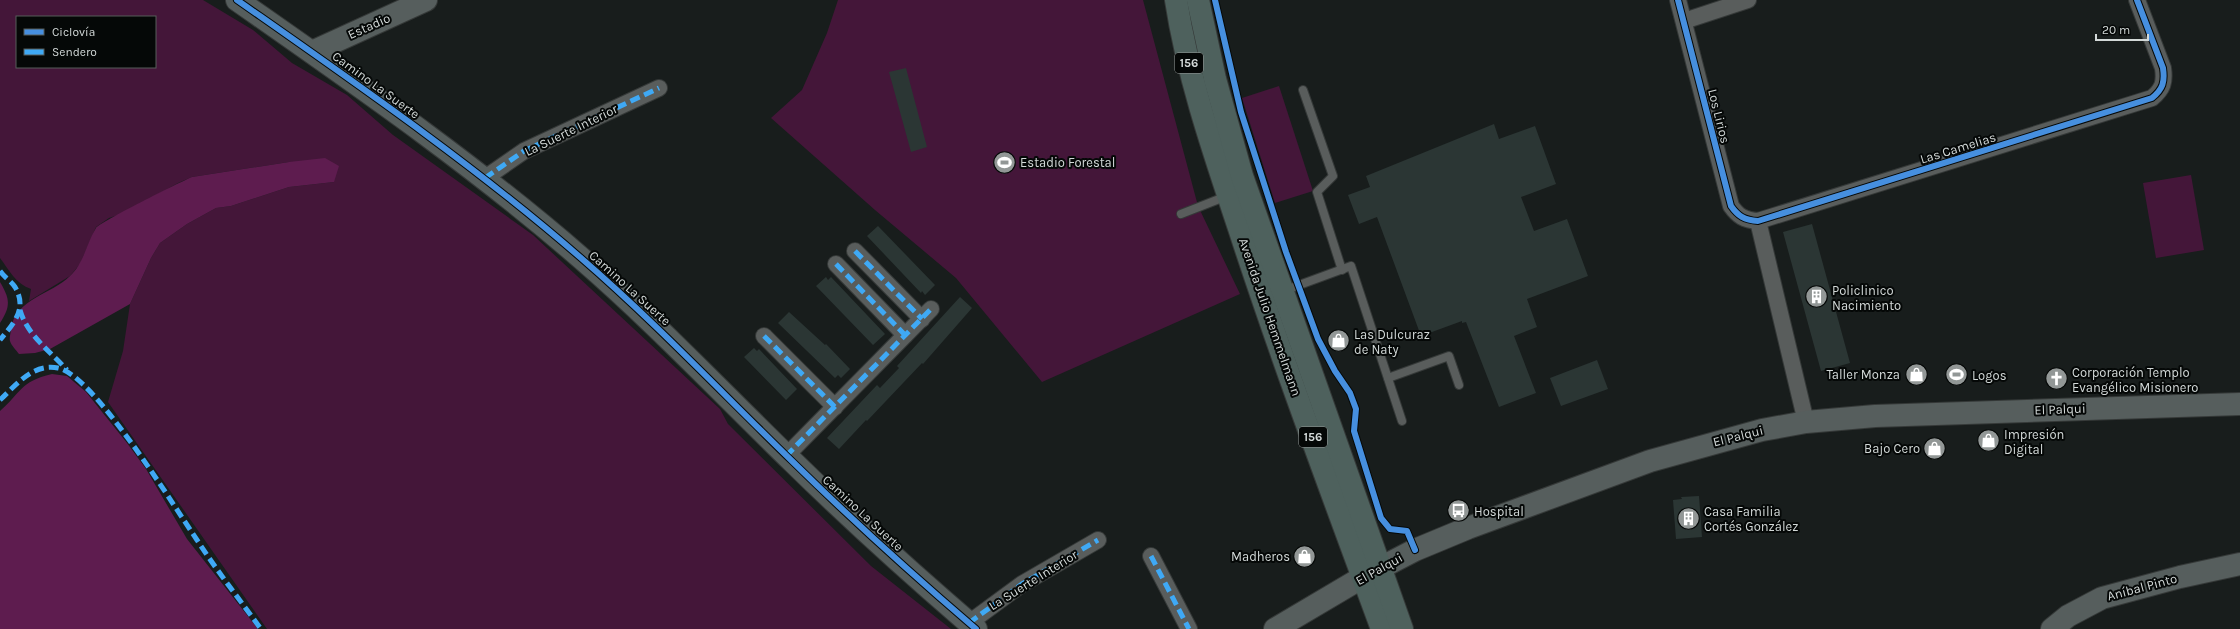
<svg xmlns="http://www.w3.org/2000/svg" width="2240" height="629" viewBox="0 0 2240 629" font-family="Karla,sans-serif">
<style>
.green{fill:#441639;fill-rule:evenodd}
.forest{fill:#5e1c4f}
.building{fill:#2b3634}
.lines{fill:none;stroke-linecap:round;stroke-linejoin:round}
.lane-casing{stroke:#353938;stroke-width:10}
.street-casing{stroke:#353938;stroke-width:18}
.secondary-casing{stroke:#353938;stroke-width:24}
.highway-casing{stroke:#353938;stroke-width:24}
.lane{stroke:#595d5c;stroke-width:8}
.street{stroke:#595d5c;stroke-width:16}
.secondary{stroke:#565e5d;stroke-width:22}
.highway{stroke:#4e615d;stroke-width:22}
.quiet{stroke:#3fa9f5;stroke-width:5;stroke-dasharray:10 5;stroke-linecap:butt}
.cycleway-casing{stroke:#050807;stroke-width:8}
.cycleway{stroke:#468fdf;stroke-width:6}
.labels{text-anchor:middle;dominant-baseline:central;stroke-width:4;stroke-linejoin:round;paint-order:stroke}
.shield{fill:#050807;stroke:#959a99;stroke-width:1}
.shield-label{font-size:12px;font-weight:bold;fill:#d3d9d8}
.street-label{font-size:13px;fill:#d3d9d8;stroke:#050807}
.poi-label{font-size:13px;fill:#d3d9d8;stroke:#050807;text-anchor:start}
</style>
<rect width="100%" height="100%" fill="#181d1c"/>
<g class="green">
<path d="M0,0h203l50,30 39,33 55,32 46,40 140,100 187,174 8,15 143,142 80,63h-684l-159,-227 15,-51 7,-47 21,-46 9,-15 27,-19 29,-16 15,-2 58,-19 45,-5 -30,-20h-15l-97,15 -14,6 -54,30 -15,5 -13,9 -16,37 -10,12 -41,25 2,-12c-15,-5 -22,-19 -31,-31zM17,17h138v50h-138z"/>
<path d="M838,0h305l55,206 42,88 -198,88 -86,-104 -81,-68 -104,-92 31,-28 25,-57z"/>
<path d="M1279,86l34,105 -38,12 -33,-105z"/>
<path d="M2191,175l13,75 -48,8 -13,-75z"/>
</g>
<g class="forest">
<path d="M325,158l14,8 -5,16 -45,5 -58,19 -15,2 -29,16 -27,19 -9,15 -21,46 -80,45 -15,4 -16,1c-3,-4 -8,-9 -9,-13 -1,-3 1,-9 1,-12 4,-30 41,-35 59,-53 14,-13 16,-32 26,-48 4,-6 84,-46 96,-51l97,-15z"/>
<path d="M0,282c10,17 11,24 0,41z"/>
<path d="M52,374l15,2 19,16 41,51 19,26 41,70 71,90h-258v-218c22,-19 19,-29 52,-37z"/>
</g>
<g class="building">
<path d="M906,68l21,79 -16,5 -22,-80z"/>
<path d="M1494,124l5,15 36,-13 21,58 -35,13 13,34 33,-12 21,57 -61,23 10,28 -23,9 22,57 -37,14 -33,-85 -4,1v-2l-41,15 -44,-119 -18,7 -11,-29 22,-8 -4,-11z"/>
<path d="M1812,224l38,139 -29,8 -38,-139z"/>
<path d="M878,226l57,59 -10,10 -3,-4 -1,2 -54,-57z"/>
<path d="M826,277l2,3 3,-3 54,57 -12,11 -57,-59z"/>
<path d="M960,297l12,11 -49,56 -1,-1 -55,58 -1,-1 -27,29 -12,-11 50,-53 3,3 19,-20 -2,-2z"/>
<path d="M789,312l36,33 1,-1 24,25 -9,9 -3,-3 -3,3 -57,-55z"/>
<path d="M754,348l3,3 2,-2 38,40 -11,11 -42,-43z"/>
<path d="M1597,360l11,29 -47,17 -11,-28z"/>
<path d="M1699,496l3,41 -26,2 -3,-39 9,-1 -1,-2z"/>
</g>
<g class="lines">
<defs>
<g id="lane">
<path d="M1303,90l30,86 -16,16 25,78"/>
<path d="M1181,214l46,-18"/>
<path d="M1283,291l68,-25 51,155"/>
<path d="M1388,378l61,-22 10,29"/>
</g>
<g id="street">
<path d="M1678,0l53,206c7,10 13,14 27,15l394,-123c11,-9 13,-16 11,-30l-26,-68"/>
<path d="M1684,21l64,-21"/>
<path d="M485,178l39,-27 135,-63"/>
<path d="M1758,221l48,201"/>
<path d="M855,251l67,68"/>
<path d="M836,264l69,71"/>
<path d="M764,336l71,71"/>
<path d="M786,456l145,-147"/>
<path d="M1151,556l38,73"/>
<path d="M969,623l53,-39 76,-44"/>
</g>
<g id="secondary">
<path d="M237,0c117,82 236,164 344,258 74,64 141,135 211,203 59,58 121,114 184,168"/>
<path d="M312,52l114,-52"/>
<path d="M1275,629l88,-52 52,-27 53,-22 182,-67 112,-31 44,-8 69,-6 365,-12"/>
<path d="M2052,629l16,-13 34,-18 78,-21 60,-13"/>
</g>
<g id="highway">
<path d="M1176,0c12,78 38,153 63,228 44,135 94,268 143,401"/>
<path d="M1198,0l17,79 27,97 160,453"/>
</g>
</defs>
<use href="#lane" class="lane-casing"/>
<use href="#street" class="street-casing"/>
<use href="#secondary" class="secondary-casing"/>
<use href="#highway" class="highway-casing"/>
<use href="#lane" class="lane"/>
<use href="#street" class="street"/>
<use href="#secondary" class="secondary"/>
<use href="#highway" class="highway"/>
<g class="quiet">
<path d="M485,178l39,-27 135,-63"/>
<path d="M855,251l67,68"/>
<path d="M836,264l69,71"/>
<path d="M0,271c4,6 11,10 15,16 13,22 -2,37 -15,53"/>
<path d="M20,310c7,25 30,41 47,60"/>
<path d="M764,336l71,71"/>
<path d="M0,400c16,-15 33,-37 58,-32 35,6 117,140 139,172 20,31 43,60 64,89"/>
<path d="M786,456l145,-147"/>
<path d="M1151,556l38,73"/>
<path d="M969,623l53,-39 76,-44"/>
</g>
<defs>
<g id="cycleway">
<path d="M237,0c117,82 236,164 344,258 74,64 141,135 211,203 59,58 121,114 184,168"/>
<path d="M1215,0l26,112 45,140 32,87 17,32 15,22 6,16 -2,22 27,87 9,11 17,2 8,19"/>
<path d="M1678,0l53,206c7,10 13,14 27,15l394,-123c11,-9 13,-16 11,-30l-26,-68"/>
</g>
</defs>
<use href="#cycleway" class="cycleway-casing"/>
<use href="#cycleway" class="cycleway"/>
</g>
<defs>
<symbol id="stadium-disc" viewBox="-11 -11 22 22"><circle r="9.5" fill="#929796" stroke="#050807"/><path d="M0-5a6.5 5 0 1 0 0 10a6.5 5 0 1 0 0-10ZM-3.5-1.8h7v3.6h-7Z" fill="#fff"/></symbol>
<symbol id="building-disc" viewBox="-11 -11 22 22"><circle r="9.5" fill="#929796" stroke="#050807"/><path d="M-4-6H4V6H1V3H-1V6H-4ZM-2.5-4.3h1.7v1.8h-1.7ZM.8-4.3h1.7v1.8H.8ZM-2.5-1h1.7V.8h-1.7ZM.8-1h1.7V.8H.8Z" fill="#fff"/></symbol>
<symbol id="shop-disc" viewBox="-11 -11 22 22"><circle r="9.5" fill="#929796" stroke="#050807"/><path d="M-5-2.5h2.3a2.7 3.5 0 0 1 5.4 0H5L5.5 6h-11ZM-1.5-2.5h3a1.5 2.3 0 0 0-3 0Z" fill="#fff"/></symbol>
<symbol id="church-disc" viewBox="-11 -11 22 22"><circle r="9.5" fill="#929796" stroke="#050807"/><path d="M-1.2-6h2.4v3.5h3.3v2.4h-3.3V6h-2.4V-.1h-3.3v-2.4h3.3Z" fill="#fff"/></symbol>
<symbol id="bus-disc" viewBox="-11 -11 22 22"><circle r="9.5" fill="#929796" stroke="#050807"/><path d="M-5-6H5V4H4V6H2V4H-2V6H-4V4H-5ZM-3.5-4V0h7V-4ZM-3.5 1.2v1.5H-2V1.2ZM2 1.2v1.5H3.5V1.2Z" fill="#fff"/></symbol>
</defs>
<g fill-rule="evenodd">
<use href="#stadium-disc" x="992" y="150" width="25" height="25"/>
<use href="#building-disc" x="1804" y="284" width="25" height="25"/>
<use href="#shop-disc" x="1326" y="328" width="25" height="25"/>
<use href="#shop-disc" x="1904" y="362" width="25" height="25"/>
<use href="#stadium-disc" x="1944" y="362" width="25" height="25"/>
<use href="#church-disc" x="2044" y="366" width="25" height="25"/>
<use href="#shop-disc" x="1976" y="428" width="25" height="25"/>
<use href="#shop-disc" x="1922" y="436" width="25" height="25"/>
<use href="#bus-disc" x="1446" y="498" width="25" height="25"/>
<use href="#building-disc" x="1676" y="506" width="25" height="25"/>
<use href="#shop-disc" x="1292" y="544" width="25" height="25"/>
</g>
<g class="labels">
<g class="shield">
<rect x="1175" y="53" width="28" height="20" rx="3"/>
<rect x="1299" y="427" width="28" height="20" rx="3"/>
</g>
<g class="shield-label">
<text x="1189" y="63">156</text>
<text x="1313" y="437">156</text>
</g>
<g class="street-label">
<text transform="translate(369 26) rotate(-24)">Estadio</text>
<text transform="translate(376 85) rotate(36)">Camino La Suerte</text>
<text transform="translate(1719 116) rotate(76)">Los Lirios</text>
<text transform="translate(571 130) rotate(-26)">La Suerte Interior</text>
<text transform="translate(1958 148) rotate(-17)">Las Camelias</text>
<text transform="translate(630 288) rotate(42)">Camino La Suerte</text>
<text transform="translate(1270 317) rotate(71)">Avenida Julio Hemmelmann</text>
<text transform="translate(2060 409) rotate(-2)">El Palqui</text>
<text transform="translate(1738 436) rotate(-14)">El Palqui</text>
<text transform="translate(863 513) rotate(43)">Camino La Suerte</text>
<text transform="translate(1379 569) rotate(-29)">El Palqui</text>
<text transform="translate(1033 580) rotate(-32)">La Suerte Interior</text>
<text transform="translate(2142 587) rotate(-15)">Aníbal Pinto</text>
</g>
<g class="poi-label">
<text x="1020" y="162">Estadio Forestal</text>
<text x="1832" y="290">Policlinico<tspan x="1832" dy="15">Nacimiento</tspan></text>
<text x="1354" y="334">Las Dulcuraz<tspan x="1354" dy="15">de Naty</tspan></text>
<text x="2072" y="372">Corporación Templo<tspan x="2072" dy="15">Evangélico Misionero</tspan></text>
<text x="1900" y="374" text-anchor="end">Taller Monza</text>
<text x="1972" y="375">Logos</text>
<text x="2004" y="434">Impresión<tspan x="2004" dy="15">Digital</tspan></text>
<text x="1920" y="448" text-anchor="end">Bajo Cero</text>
<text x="1474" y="511">Hospital</text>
<text x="1704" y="511">Casa Familia<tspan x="1704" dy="15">Cortés González</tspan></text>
<text x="1290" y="556" text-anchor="end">Madheros</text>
</g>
</g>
<rect x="16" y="16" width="140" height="52" fill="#050807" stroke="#575c5b"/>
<rect x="24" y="29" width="20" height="6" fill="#468fdf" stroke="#575c5b"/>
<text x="52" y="36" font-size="12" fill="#d3d9d8">Ciclovía</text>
<rect x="24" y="49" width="20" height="6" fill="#3fa9f5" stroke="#575c5b"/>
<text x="52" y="56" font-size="12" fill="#d3d9d8">Sendero</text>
<path d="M2096 34v6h52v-6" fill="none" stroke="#d3d9d8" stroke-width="2"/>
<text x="2102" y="34" font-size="12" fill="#d3d9d8" stroke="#050807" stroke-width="3" paint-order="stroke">20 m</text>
</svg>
